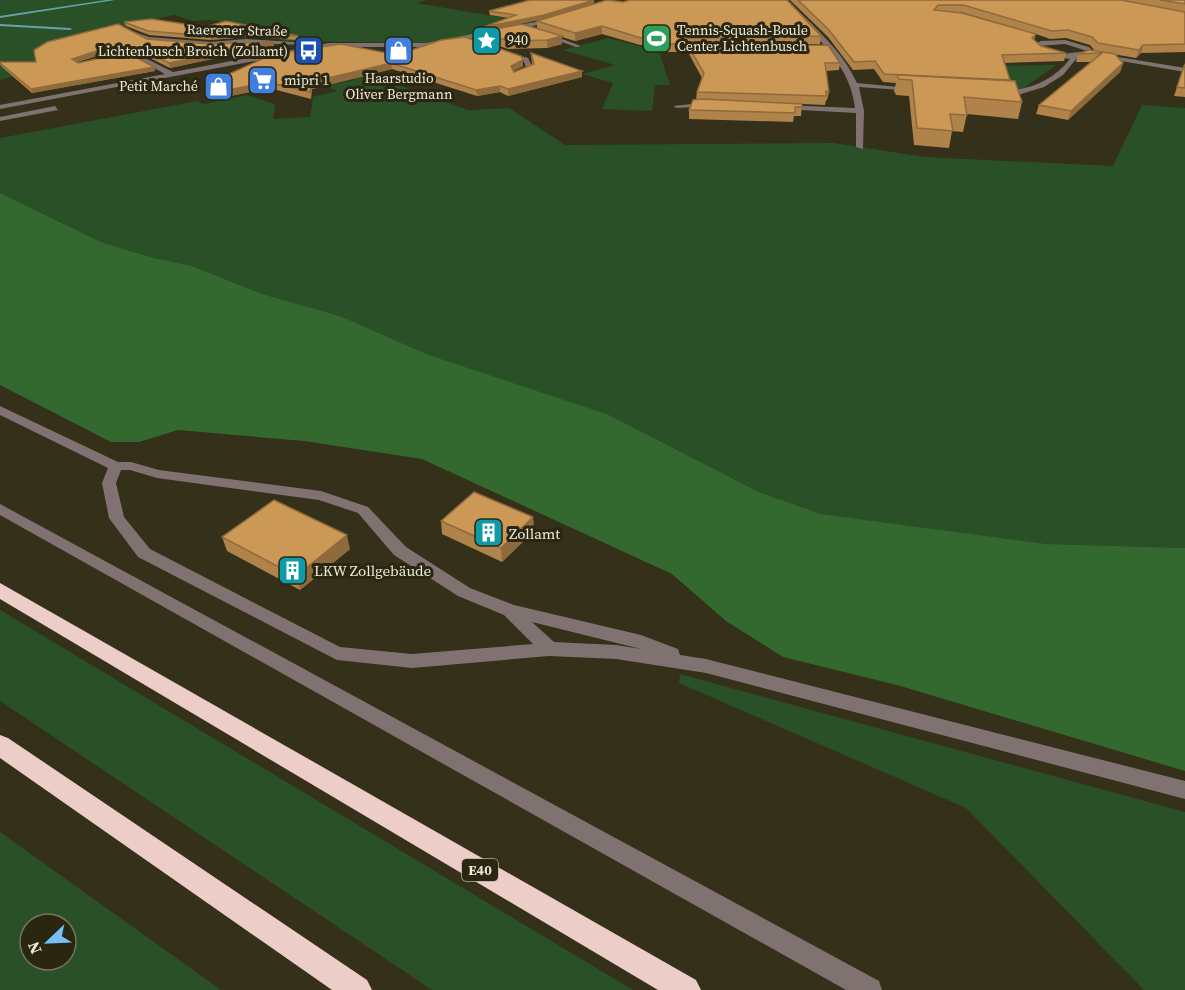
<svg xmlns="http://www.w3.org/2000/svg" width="1185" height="990" viewBox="0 0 1185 990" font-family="'Source Serif 4',serif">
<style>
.green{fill:#295026;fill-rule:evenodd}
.forest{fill:#33692f}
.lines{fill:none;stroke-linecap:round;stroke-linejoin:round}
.stream{fill:#65a3a8;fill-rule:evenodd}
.minor{fill:#7f7270;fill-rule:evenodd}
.highway{fill:#edcdc8;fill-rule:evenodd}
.wall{fill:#af8349;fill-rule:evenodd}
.shaded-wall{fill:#8f6a3c}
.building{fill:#cc9855;stroke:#8f6a3c;stroke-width:1.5}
.labels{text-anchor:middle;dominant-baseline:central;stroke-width:6;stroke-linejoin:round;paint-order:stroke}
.far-street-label{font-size:14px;fill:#eceadc;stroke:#2a2610}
.far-poi-label{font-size:14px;fill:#eceadc;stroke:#2a2610;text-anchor:start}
.shield{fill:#2a2610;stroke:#b2af9f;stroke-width:1.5}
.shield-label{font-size:14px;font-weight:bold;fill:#eceadc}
.poi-label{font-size:15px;fill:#eceadc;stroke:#2a2610;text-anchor:start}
</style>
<rect width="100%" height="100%" fill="#343019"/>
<g class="green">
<path d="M0,0h427l-11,3 120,20 -109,20 -145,-2 -4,-5 13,-4 -82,-12 -16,1 -19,-6 -79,18 -74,41 -21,6z"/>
<path d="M608,38l51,13 11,34h-15l-3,26 -50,-2 11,-26 -31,-9 33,-9 -52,-15z"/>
<path d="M1056,65l-32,23 -10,2 -42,-24z"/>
<path d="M360,71l108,39 41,-2 56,37 269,-2 91,14 188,9 29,-61 43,3v440l-138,-4 -226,-30 -62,-22 -152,-78 -178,-59 -89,-39 -78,-22 -70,-28 -42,-9 -49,-15 -101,-49v-55l197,-37 7,3 43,-9 28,9 -2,15 37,-2 3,-20 24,-6 -11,-5 28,-6z"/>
<path d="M0,610l633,380h-201l-432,-289z"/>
<path d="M680,674l505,138v178h-41l-178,-182 -287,-125z"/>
<path d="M0,832l221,158h-221zM30,924h36v36h-36z"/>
</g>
<path class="forest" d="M0,193l101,49 49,15 42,9 70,28 78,22 89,39 178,59 152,78 62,22 226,30 138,4v223l-288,-86 -114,-28 -57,-36 -54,-47 -250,-115 -118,-18 -126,-11 -39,12h-28l-111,-57z"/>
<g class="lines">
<g class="stream">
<path d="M106,0h9l-115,18v-2z"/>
<path d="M0,24l70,4 2,1 -2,1 -70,-4z"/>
</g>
<g class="minor">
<path d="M782,0h6c25,26 54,50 69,83l62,6 -4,2 -56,-4 5,24 -1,38 -7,-2v-34l-74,-4 -4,-2 4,-2 73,3c-5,-47 -44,-74 -73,-108z"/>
<path d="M556,18l2,3 -132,26h-97l-329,62v-4l165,-31 -31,-17h-24l2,-3h25l36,18 156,-29h97z"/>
<path d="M121,27l28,10 62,5 35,-3 62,4 -3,2 -59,-2 -35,3 -63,-5 -27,-12z"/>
<path d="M542,33h4l35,13 -5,1 -34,-12z"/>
<path d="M1065,40l24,7 5,5 -17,6 -14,17 -19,12 -23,7 -25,1 3,-4c28,0 53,-9 71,-32l-26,-4 -12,-9 9,-5zM1065,44l22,7 -25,3 -23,-8z"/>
<path d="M501,50l27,8 5,10 -20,7v-2l13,-6 -3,-7 -22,-8z"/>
<path d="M1100,54l85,14v4l-87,-15z"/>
<path d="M710,102l3,4 -36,2 -4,-2z"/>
<path d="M55,106l3,4 -58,11v-4z"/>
<path d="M0,406l118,56h13l28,8 162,21 47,16 38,40 64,41 44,17 127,30 37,14 2,6 26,4 479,122v18l-479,-126 -90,-14 -67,-3 -137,12 -75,-8 -199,-103 -29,-39 -7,-35 6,-15 -108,-53zM121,470h9l27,8 162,22 39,13 36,42 64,41 46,19 29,29 -121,10 -72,-7 -190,-98 -26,-32 -8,-34zM532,622l105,26 4,1 -25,-4 -62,-3z"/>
<path d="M0,504l879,477 3,9h-36l-846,-475z"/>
</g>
<g class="highway">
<path d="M0,583l696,397 5,10h-43l-658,-391z"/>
<path d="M0,735l8,3 359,242 5,10h-40l-332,-232z"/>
</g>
</g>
<g class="wall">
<path d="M790,0h395v52l-44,1 -5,5 -41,-7 -5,-6 -24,-7 -16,1 -14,-5 -2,6 7,6 25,7 -2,8 -60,2 6,18 12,21 -4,17 -51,-5 -4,18 -11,-1 -3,17 -35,-3 -5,-49 -13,-1 -2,-4 2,-8 -13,-1 -9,-13 -21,1 -25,-33zM950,12h11l64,19z"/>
<path d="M594,4l227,32 -1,8 -133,2 -4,2v4h-15l-3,-7h-25l-38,-11 -27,7 -13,-4v7l-15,4 -39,1 -26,-9 -1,-8 56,-4v-7l5,-2 -58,12v-4l25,-9 -19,-3 -1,-4z"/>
<path d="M124,22l81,5 93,9v4l-52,-3 -35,3 -62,-5 -23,-9z"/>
<path d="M147,39l63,5 63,-2 1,4 -104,22 -34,-17 -26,1 -33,10 77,5 1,4 -123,22 -31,-27 -1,-2v-2h36z"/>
<path d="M689,47l151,16 -1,7 -13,1 3,21 -2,8h-1l-1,5 -23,-1 -1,12h-7l-1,6 -104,-3v-9l7,-10 1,-8 5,-14 -13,-24z"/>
<path d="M1089,50l26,4 8,9 -3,9 -52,48 -32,-6 3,-9 53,-43h-16l2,-8z"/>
<path d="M531,53l51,18v6l-74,19 -8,-4 -23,4 -85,-27 -80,20 -1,10 -42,-11 -58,12 -4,-16 190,-29 126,11 -10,5 1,1 18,-8z"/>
<path d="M1185,63v34l-11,-1z"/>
<path d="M533,517l1,14 -32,31 -60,-28 -1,-13z"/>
<path d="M222,537l128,12 -50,41 -73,-39z"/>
</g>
<g class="shaded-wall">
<path d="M594,0v4l-50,15 -60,12v-4z"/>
<path d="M602,26v8l-27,7v-8z"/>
<path d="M245,33l1,4 -35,3 -1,-4z"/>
<path d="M562,36v8l-15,4v-8z"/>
<path d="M687,38v8l-4,2 1,-4 -2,-2z"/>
<path d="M273,42l1,4 -104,22 -1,-5z"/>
<path d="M1143,45l-2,8 -5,5 3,-8z"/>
<path d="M109,47l1,5 -36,11 -2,-4z"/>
<path d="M523,60v6l-12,6v-6z"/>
<path d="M391,63l1,6 -80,20 -1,10 -1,-7 1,-10z"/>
<path d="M1123,63l-3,9 -52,48 3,-9z"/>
<path d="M154,67l1,4 -123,22 -1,-4z"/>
<path d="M582,71v6l-74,19v-7z"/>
<path d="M267,82l2,6 -58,12 -1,-6z"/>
<path d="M500,86v6l-23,4 -1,-6z"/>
<path d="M533,517l1,14 -32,31 -1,-14z"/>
<path d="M347,535l3,14 -50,41 -4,-14z"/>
</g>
<g class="building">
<path d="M530,0h64l-50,15 -60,12 32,-12 -27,-4z"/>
<path d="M607,0l16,2 7,-2h157l34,36 -134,2 -5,4 2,2h-16l-2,-7 -25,1 -39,-12 -27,7 -38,-12z"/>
<path d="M798,0h323l64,12v32l-42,1 -4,5 -41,-7 -6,-6 -24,-7 -16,1 -89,-26h-25l-4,5 28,3 74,21 -4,4 9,8 25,7 -64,2 8,25 -126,-6 -9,-13 -21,1 -25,-32z"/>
<path d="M1160,0h25v4z"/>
<path d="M151,19l54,8 21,-6 72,15 -53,-3 -35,3 -62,-5 -24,-9z"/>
<path d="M118,24l29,15 63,5 63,-2 -104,21 -34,-16h-26l-37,12 6,4 32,-7 22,-1 22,12 -123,22 -31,-26v-1h36l-2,-12 13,-8z"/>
<path d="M522,24l40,12 -15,4 -39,1 -27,-9z"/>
<path d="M465,37l56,19 2,4 -12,6 3,6 20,-8 -3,-11 51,18 -74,18 -8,-3 -24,4 -85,-27 -80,19 -1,10 -43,-10 -57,12 -3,-10 66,-30 68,-10 56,11 44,-15z"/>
<path d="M828,45l12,18h-15l4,29 -3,-1v5l-129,-4 7,-19 -15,-26z"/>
<path d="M1089,50l26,4 8,9 -52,48 -32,-6 63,-52 -24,1z"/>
<path d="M1185,65v23l-8,-1 7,-21z"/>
<path d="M897,75l118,6 7,21 -58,-5 3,18 -17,-1 3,17 -36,-3 -5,-48 -13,-1z"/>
<path d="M701,99l101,5v3h-7v6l-106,-3 4,-10z"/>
<path d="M474,492l59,25 -32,31 -60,-27z"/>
<path d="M274,500l73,35 -51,41 -74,-39z"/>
</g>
<defs>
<symbol id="stadium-square" viewBox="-11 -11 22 22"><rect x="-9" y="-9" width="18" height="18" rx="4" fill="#2e9e5b" stroke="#2a2610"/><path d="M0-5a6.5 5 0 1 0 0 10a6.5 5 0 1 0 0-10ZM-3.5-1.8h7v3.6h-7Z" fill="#fff"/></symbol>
<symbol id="sight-square" viewBox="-11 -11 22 22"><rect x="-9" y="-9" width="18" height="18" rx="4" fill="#0f9aa8" stroke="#2a2610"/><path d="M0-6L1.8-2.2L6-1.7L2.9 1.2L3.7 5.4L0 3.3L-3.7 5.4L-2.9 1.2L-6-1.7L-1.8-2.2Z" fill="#fff"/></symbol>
<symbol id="bus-square" viewBox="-11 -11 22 22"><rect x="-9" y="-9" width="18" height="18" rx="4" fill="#1a4fb4" stroke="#2a2610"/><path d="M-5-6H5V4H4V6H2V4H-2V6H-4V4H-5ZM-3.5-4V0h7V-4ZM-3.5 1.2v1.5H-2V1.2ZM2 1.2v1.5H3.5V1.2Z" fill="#fff"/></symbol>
<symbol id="shop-square" viewBox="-11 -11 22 22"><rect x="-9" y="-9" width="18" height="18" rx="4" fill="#3f7fe0" stroke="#2a2610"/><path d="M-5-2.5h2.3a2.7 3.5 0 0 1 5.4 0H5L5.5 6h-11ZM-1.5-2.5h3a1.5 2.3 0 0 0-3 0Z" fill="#fff"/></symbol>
<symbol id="supermarket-square" viewBox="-11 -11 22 22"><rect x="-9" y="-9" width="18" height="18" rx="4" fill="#3f7fe0" stroke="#2a2610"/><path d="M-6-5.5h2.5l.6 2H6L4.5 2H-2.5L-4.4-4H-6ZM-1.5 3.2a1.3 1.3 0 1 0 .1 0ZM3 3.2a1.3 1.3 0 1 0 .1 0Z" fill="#fff"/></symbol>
<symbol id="building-square" viewBox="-11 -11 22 22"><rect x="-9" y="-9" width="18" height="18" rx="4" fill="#0f9aa8" stroke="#2a2610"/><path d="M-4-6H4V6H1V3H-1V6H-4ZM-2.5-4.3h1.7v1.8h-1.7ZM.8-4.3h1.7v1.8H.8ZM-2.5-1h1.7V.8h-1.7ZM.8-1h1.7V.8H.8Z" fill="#fff"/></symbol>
</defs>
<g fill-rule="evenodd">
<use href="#stadium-square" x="640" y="22" width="33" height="33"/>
<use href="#sight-square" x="470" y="24" width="33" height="33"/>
<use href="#bus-square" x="292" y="34" width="33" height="33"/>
<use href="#shop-square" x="382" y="34" width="33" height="33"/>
<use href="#supermarket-square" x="246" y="64" width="33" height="33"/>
<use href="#shop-square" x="202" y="70" width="33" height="33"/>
<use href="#building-square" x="472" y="516" width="33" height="33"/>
<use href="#building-square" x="276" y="554" width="33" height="33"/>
</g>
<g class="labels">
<g class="far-street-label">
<text transform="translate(237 30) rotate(1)">Raerener Straße</text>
</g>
<g class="far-poi-label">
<text x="677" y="30">Tennis-Squash-Boule<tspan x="677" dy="16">Center Lichtenbusch</tspan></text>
<text x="507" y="40">940</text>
<text x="288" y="51" text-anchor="end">Lichtenbusch Broich (Zollamt)</text>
<text x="399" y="78" text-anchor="middle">Haarstudio<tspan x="399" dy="16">Oliver Bergmann</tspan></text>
<text x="284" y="80">mipri 1</text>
<text x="198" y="86" text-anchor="end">Petit Marché</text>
</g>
<rect class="shield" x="462" y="859" width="36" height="22" rx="4.5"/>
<g class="shield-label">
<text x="480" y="870">E40</text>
</g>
<g class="poi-label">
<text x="509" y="533">Zollamt</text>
<text x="314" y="570">LKW Zollgebäude</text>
</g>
</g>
<g transform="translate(48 942) rotate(247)"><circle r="28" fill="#2a2610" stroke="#787462" stroke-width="1.5"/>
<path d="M0-4.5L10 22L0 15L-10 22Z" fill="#78bff7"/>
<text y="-9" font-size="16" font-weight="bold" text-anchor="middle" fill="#eceadc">N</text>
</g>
</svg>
